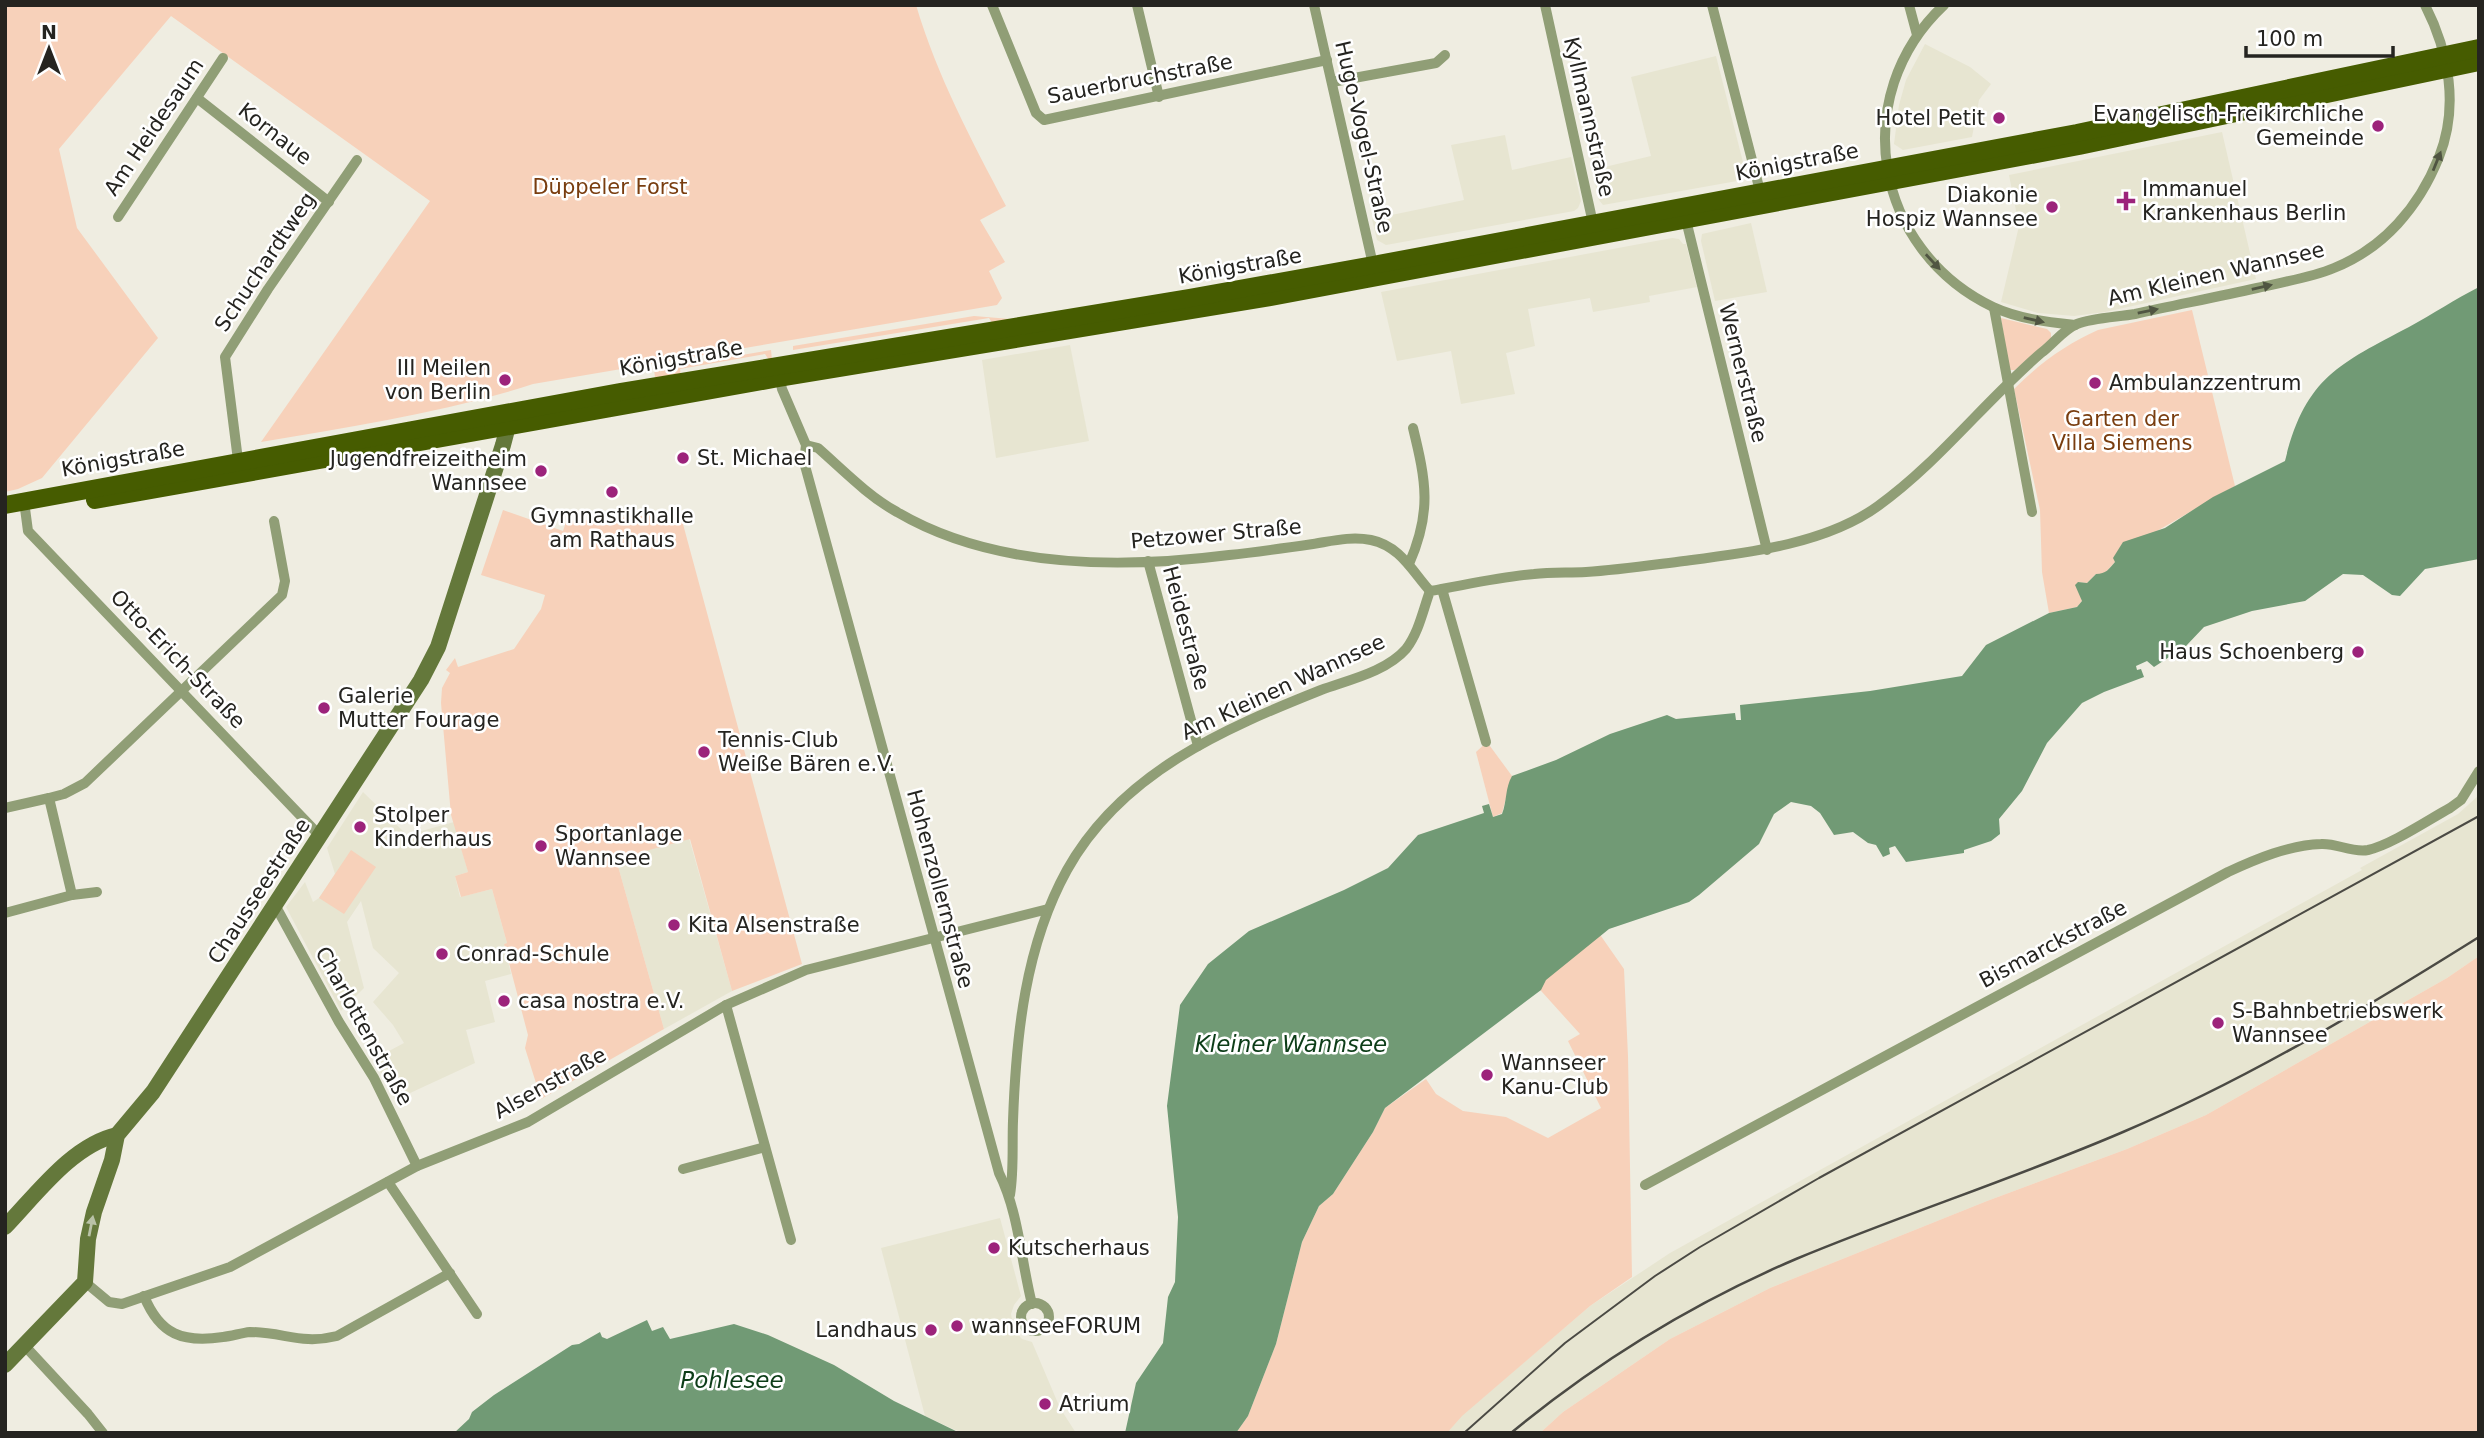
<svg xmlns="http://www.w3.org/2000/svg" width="2484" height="1438" viewBox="0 0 2484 1438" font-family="'DejaVu Sans',sans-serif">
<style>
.built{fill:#e7e5d1}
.green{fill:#f7d1ba}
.water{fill:#719a75}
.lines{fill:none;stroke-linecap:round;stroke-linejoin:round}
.street{stroke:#909e76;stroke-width:10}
.secondary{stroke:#64783b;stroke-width:16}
.primary{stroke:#465c00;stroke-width:18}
.tram{stroke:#4b4a44;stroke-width:2}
.rail{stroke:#4b4a44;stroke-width:2.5}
.oneway{fill:#505542}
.oneway2{fill:#b9c2a7}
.poi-dot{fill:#9c237b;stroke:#fff;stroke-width:2.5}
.labels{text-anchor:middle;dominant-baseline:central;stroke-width:5;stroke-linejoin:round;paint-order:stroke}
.street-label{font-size:21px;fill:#252420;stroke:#fff}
.poi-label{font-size:21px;fill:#252420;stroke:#fff;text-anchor:start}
.park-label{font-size:21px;fill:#793d0f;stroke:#fff}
.water-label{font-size:23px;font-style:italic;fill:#0d3d18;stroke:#fff}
</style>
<rect width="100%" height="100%" fill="#efede1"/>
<g class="built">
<path d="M1925,44l45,23 21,17 -12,16 -7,37 -69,13 -9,-6 5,-39 7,-25z"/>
<path d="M1716,56l29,114 -1,8 -7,3 -134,24 -4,-5 -7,-30 59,-14 -20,-79z"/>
<path d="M2222,132l34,147 -151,33 -31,4 -36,-3 -37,-11 18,-76 -10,-51z"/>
<path d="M1505,135l7,35 59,-13 10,44 -3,7 -4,3 -188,34 -9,-5 -5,-21 92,-19 -13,-55z"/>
<path d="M1751,223l16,69 -52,9 -14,-60 1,-7z"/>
<path d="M1672,238l7,1 4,5h3l11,43 -48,9 1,6 -57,10 -3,-14 -62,11 7,37 -29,7 9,41 -54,10 -10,-53 -54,10 -16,-69z"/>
<path d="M1070,345l19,96 -93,17 -14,-98z"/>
<path d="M363,792l44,43 47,-13 14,50 -13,4 5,21 32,-8 15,54 -3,1 7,30 -26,7 10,41 -29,8 9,33 -80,37 -21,-41 30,-16 -11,-18 -20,-23 26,-29 -26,-25 -12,-47 -14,21 17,66 -23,23 -55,-104 19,-25 8,20 6,-4 16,-24 -8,-26z"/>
<path d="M2478,796l1,160 -32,22 -241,137 -79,34 -140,52 -217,87 -100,51 -107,73 -23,21h-93l14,-17 129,-110 80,-53 692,-383 -2,-2 98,-54z"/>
<path d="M689,838l43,153 -68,38 -48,-170z"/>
<path d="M1000,1218l21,78 -7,9 -3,9 3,16 8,9 10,3 28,66 16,25h-114l-37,-17 -44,-168z"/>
</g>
<g class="green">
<path d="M5,5h911c21,71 56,136 90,201l-26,14 25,42 -16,9 13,27 -5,7 -464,79c-89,29 -181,42 -272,58l169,-241 -259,-185 -112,133 18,79 81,110 -116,140 -24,11 -13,3z"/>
<path d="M2192,310l43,176 -85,49 -35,27 -11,12h-8l-9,9 -9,-1 4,19 -5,6 -28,6 -7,-41 -2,-62 -26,-121c25,-25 52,-45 84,-59z"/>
<path d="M974,316l36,3 -17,5 -4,-6 -196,32v-4z"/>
<path d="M2001,318l46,11 4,4v5l-36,32h-6z"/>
<path d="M771,350l1,10h-3l-4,-6 -85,15 1,8h-26l-1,-7z"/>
<path d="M503,510l60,21 3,-9 114,-9 122,451 -70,27 -42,-152 -74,20 48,170 -123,70 -16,-51 3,-13 -24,-91 3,-1 -15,-54 -31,8 -6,-21 13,-4 -17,-57 -10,-112 1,-15 8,-15 -4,-3 9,-12 3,9 56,-18 27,-40 4,-14 -64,-20z"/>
<path d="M1487,742l25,34 -10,37 -9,4 -17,-65z"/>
<path d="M351,850l25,17 -32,47 -25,-16z"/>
<path d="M1587,916l37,53 4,87 4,221 -42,29 -128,110 -15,17h-211l12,-17 28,-72 26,-102 17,-36 14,-12 40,-62 12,-24 41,-29 10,15 27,17 43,6 42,21 53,-30 -33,-67 12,-7 -66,-73z"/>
<path d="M2479,956v477h-939l23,-21 107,-73 100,-51 217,-87 140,-52 79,-34 241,-137z"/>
</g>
<g class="water">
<path d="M2479,287v272l-54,10 -25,27 -8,-1 -29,-20 -20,-1 -38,27 -53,10 -48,16 -18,19 -32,21 -7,-6 -11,5 1,4 4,-1 3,8 -40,15 -22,11 -35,40 -25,48 -23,28 1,15 -9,7 -27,9v3l-58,9 -11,-16 -6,2 1,6 -7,3 -7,-12 -8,-2 -15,-11 -19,3 -14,-22 -9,-7 -20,-4 -17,12 -15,30 -60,51 -10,7 -80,27 -63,51 -5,10 -156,118 -12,24 -40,62 -14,12 -17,36 -26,102 -28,72 -12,17h-111l11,-50 27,-40 5,-46 7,-15 3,-65 -11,-111 13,-101 28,-41 41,-33 95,-41 44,-22 30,-33 66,-22 -2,-7 7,-2 4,13 9,-3c5,-13 3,-26 10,-38l44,-16 54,-26 57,-19 9,4 59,-6 1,7h5l-1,-15 130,-14 92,-15 24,-31 63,-32 28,-6 5,-6 -7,-16 3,-3 9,1 9,-9c10,0 13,-5 19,-12l-2,-4 10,-16 42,-14 48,-31 72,-36c20,-83 54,-97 124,-134 24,-13 46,-28 70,-40z"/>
<path d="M647,1320l5,11 11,-4 7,12 64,-15 34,11 66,30 60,36 66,32h-506l15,-14 3,-7 22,-17 78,-50 7,-1 21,-12 2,5 5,2z"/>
</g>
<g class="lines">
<g class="street">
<path d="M992,5l44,108 8,7 283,-60"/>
<path d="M1137,5l22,92"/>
<path d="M1314,5l60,264"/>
<path d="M1545,5l49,223"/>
<path d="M1712,5l49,190"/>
<path d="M1909,5l8,30"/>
<path d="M1944,5c-97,91 -70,245 49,302 26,12 54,15 82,18"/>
<path d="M1332,82l104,-19 9,-8"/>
<path d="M197,98l132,104"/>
<path d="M1685,216l82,334"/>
<path d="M118,217l105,-159"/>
<path d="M1994,308l38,204"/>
<path d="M779,375l3,14 24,56 -2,17 195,711c20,40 22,88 33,131"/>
<path d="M806,445l12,3c25,22 50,48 79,64 97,57 223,57 332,43 28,-3 56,-7 84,-11 19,-3 38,-8 58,-4 29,6 41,31 59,51"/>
<path d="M239,468l-14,-111 43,-68 89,-129"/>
<path d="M24,501l4,30 292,305"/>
<path d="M1148,561l50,185"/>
<path d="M1409,564c23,-52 17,-83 4,-136"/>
<path d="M1442,589l44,153"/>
<path d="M49,798l15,-4 21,-11 197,-188 3,-14 -11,-60"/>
<path d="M5,808l44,-10 23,97"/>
<path d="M275,905l64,117 35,56 43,88"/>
<path d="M5,913l67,-18 25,-3"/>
<path d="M726,1005l65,235"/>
<path d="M683,1169l82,-22"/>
<path d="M388,1182l89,132"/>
<path d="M1645,1185l583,-313c28,-13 61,-27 93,-28 16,-1 31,9 47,6 23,-5 60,-30 82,-42l11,-8 18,-29"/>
<path d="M1010,1195c4,-25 2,-49 3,-74 3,-85 12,-175 54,-251 54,-97 156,-141 254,-180 27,-10 65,-18 85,-41 13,-17 17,-39 24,-58 35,-6 69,-14 104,-17 17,-2 35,-1 52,-2 33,-2 66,-7 98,-11 63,-8 142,-17 194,-55 60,-43 107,-105 163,-153 11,-8 23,-24 36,-29 15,-6 41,-7 58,-10 41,-9 82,-17 122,-26 25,-6 53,-10 77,-20 50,-20 85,-61 105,-111 20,-50 10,-105 -14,-152"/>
<path d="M85,1282l24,20 13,2 108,-37 187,-101 111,-44 198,-117 80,-35 242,-61"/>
<path d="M144,1296c16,39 39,47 79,41 9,-1 18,-4 27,-5 34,0 51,13 87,4l113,-63"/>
<circle cx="1035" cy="1317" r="14"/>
<path d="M24,1345l64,69 15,19"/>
</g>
<g class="secondary">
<path d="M5,1227c31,-32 67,-82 112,-92"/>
<path d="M5,1365l80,-83 3,-43 6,-27 18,-52 5,-25 36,-43 268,-412 17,-33 65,-202 5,-19v-10"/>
</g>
<g class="primary">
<path d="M95,500l684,-122 491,-81 809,-151 400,-84"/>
<path d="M5,505l615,-113 570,-94 183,-33 704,-132 402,-85"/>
</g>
<path class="tram" d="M1464,1433l101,-90 90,-67 45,-29 119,-69 660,-362"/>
<path class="rail" d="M1511,1433c86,-71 182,-130 285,-174 108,-45 220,-81 327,-127 125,-53 241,-123 356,-195"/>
</g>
<defs><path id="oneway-solid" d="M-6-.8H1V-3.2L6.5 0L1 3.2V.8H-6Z" transform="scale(1.75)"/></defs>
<g class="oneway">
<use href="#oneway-solid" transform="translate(2437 161) rotate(-68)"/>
<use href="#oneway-solid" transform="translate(1933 262) rotate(47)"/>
<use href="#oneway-solid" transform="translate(2262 287) rotate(-13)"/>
<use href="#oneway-solid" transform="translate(2148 311) rotate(-12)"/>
<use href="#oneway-solid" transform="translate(2034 320) rotate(13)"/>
</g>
<use class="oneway2" href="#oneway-solid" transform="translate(91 1226) rotate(-79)"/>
<g class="poi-dot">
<circle cx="1999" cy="118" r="7"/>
<circle cx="2378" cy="126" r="7"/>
<path d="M2122.5 190.5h7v7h7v7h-7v7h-7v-7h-7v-7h7z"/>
<circle cx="2052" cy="207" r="7"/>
<circle cx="505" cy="380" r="7"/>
<circle cx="2095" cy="383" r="7"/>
<circle cx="683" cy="458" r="7"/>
<circle cx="541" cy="471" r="7"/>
<circle cx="612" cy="492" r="7"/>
<circle cx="2358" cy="652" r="7"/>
<circle cx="324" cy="708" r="7"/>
<circle cx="704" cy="752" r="7"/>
<circle cx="360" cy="827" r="7"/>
<circle cx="541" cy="846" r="7"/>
<circle cx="674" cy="925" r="7"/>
<circle cx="442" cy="954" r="7"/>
<circle cx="504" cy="1001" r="7"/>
<circle cx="2218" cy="1023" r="7"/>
<circle cx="1487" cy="1075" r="7"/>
<circle cx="994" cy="1248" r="7"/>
<circle cx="957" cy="1326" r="7"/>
<circle cx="931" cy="1330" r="7"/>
<circle cx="1045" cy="1404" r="7"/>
</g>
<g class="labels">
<g class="street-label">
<text transform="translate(1140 79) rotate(-11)">Sauerbruchstraße</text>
<text transform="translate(1589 117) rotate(77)">Kyllmannstraße</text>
<text transform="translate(154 127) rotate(-56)">Am Heidesaum</text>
<text transform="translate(275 134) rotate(38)">Kornaue</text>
<text transform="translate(1364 137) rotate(77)">Hugo-Vogel-Straße</text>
<text transform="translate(1797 162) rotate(-11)">Königstraße</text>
<text transform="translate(265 262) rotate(-56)">Schuchardtweg</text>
<text transform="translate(1240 266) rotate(-10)">Königstraße</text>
<text transform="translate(2216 274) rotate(-13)">Am Kleinen Wannsee</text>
<text transform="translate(681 358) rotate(-10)">Königstraße</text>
<text transform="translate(1743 373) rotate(76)">Wernerstraße</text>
<text transform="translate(123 459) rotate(-10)">Königstraße</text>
<text transform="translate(1216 534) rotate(-5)">Petzower Straße</text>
<text transform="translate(1186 628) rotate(75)">Heidestraße</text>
<text transform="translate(178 659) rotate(46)">Otto-Erich-Straße</text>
<text transform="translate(1283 687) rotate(-25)">Am Kleinen Wannsee</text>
<text transform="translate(940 889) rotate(75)">Hohenzollernstraße</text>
<text transform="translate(259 891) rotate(-57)">Chausseestraße</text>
<text transform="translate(2053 944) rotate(-28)">Bismarckstraße</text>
<text transform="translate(364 1026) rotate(61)">Charlottenstraße</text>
<text transform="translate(550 1083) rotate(-29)">Alsenstraße</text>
</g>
<g class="poi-label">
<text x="2364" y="114" text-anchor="end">Evangelisch-Freikirchliche<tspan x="2364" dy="24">Gemeinde</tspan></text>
<text x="1985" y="118" text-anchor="end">Hotel Petit</text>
<text x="2142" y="189">Immanuel<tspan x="2142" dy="24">Krankenhaus Berlin</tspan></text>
<text x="2038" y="195" text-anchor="end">Diakonie<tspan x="2038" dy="24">Hospiz Wannsee</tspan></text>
<text x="491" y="368" text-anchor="end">III Meilen<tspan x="491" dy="24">von Berlin</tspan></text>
<text x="2109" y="383">Ambulanzzentrum</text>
<text x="697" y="458">St. Michael</text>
<text x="527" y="459" text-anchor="end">Jugendfreizeitheim<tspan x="527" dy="24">Wannsee</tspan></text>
<text x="612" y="516" text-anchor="middle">Gymnastikhalle<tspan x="612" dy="24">am Rathaus</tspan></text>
<text x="2344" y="652" text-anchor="end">Haus Schoenberg</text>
<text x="338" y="696">Galerie<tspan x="338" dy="24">Mutter Fourage</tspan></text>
<text x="718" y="740">Tennis-Club<tspan x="718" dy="24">Weiße Bären e.V.</tspan></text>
<text x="374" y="815">Stolper<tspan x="374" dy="24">Kinderhaus</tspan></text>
<text x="555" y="834">Sportanlage<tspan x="555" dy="24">Wannsee</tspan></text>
<text x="688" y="925">Kita Alsenstraße</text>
<text x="456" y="954">Conrad-Schule</text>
<text x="518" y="1001">casa nostra e.V.</text>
<text x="2232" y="1011">S-Bahnbetriebswerk<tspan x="2232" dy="24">Wannsee</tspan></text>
<text x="1501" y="1063">Wannseer<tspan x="1501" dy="24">Kanu-Club</tspan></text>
<text x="1008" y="1248">Kutscherhaus</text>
<text x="971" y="1326">wannseeFORUM</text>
<text x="917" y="1330" text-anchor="end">Landhaus</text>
<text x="1059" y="1404">Atrium</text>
</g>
<g class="park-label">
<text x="610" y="187">Düppeler Forst</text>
<text x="2122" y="419">Garten der<tspan x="2122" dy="24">Villa Siemens</tspan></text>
</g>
<g class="water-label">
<text x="1291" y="1044">Kleiner Wannsee</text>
<text x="732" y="1380">Pohlesee</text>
</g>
</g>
<rect width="2484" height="1438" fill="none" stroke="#252420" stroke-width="14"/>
<g transform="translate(49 49)" stroke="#ffffff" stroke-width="5" paint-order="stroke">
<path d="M0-5L12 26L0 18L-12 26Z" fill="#252420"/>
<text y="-10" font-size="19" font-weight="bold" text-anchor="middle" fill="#252420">N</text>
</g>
<path d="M2246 46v10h147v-10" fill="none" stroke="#252420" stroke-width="3.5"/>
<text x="2256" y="46" font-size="21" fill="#252420" stroke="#ffffff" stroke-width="5" paint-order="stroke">100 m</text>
</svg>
